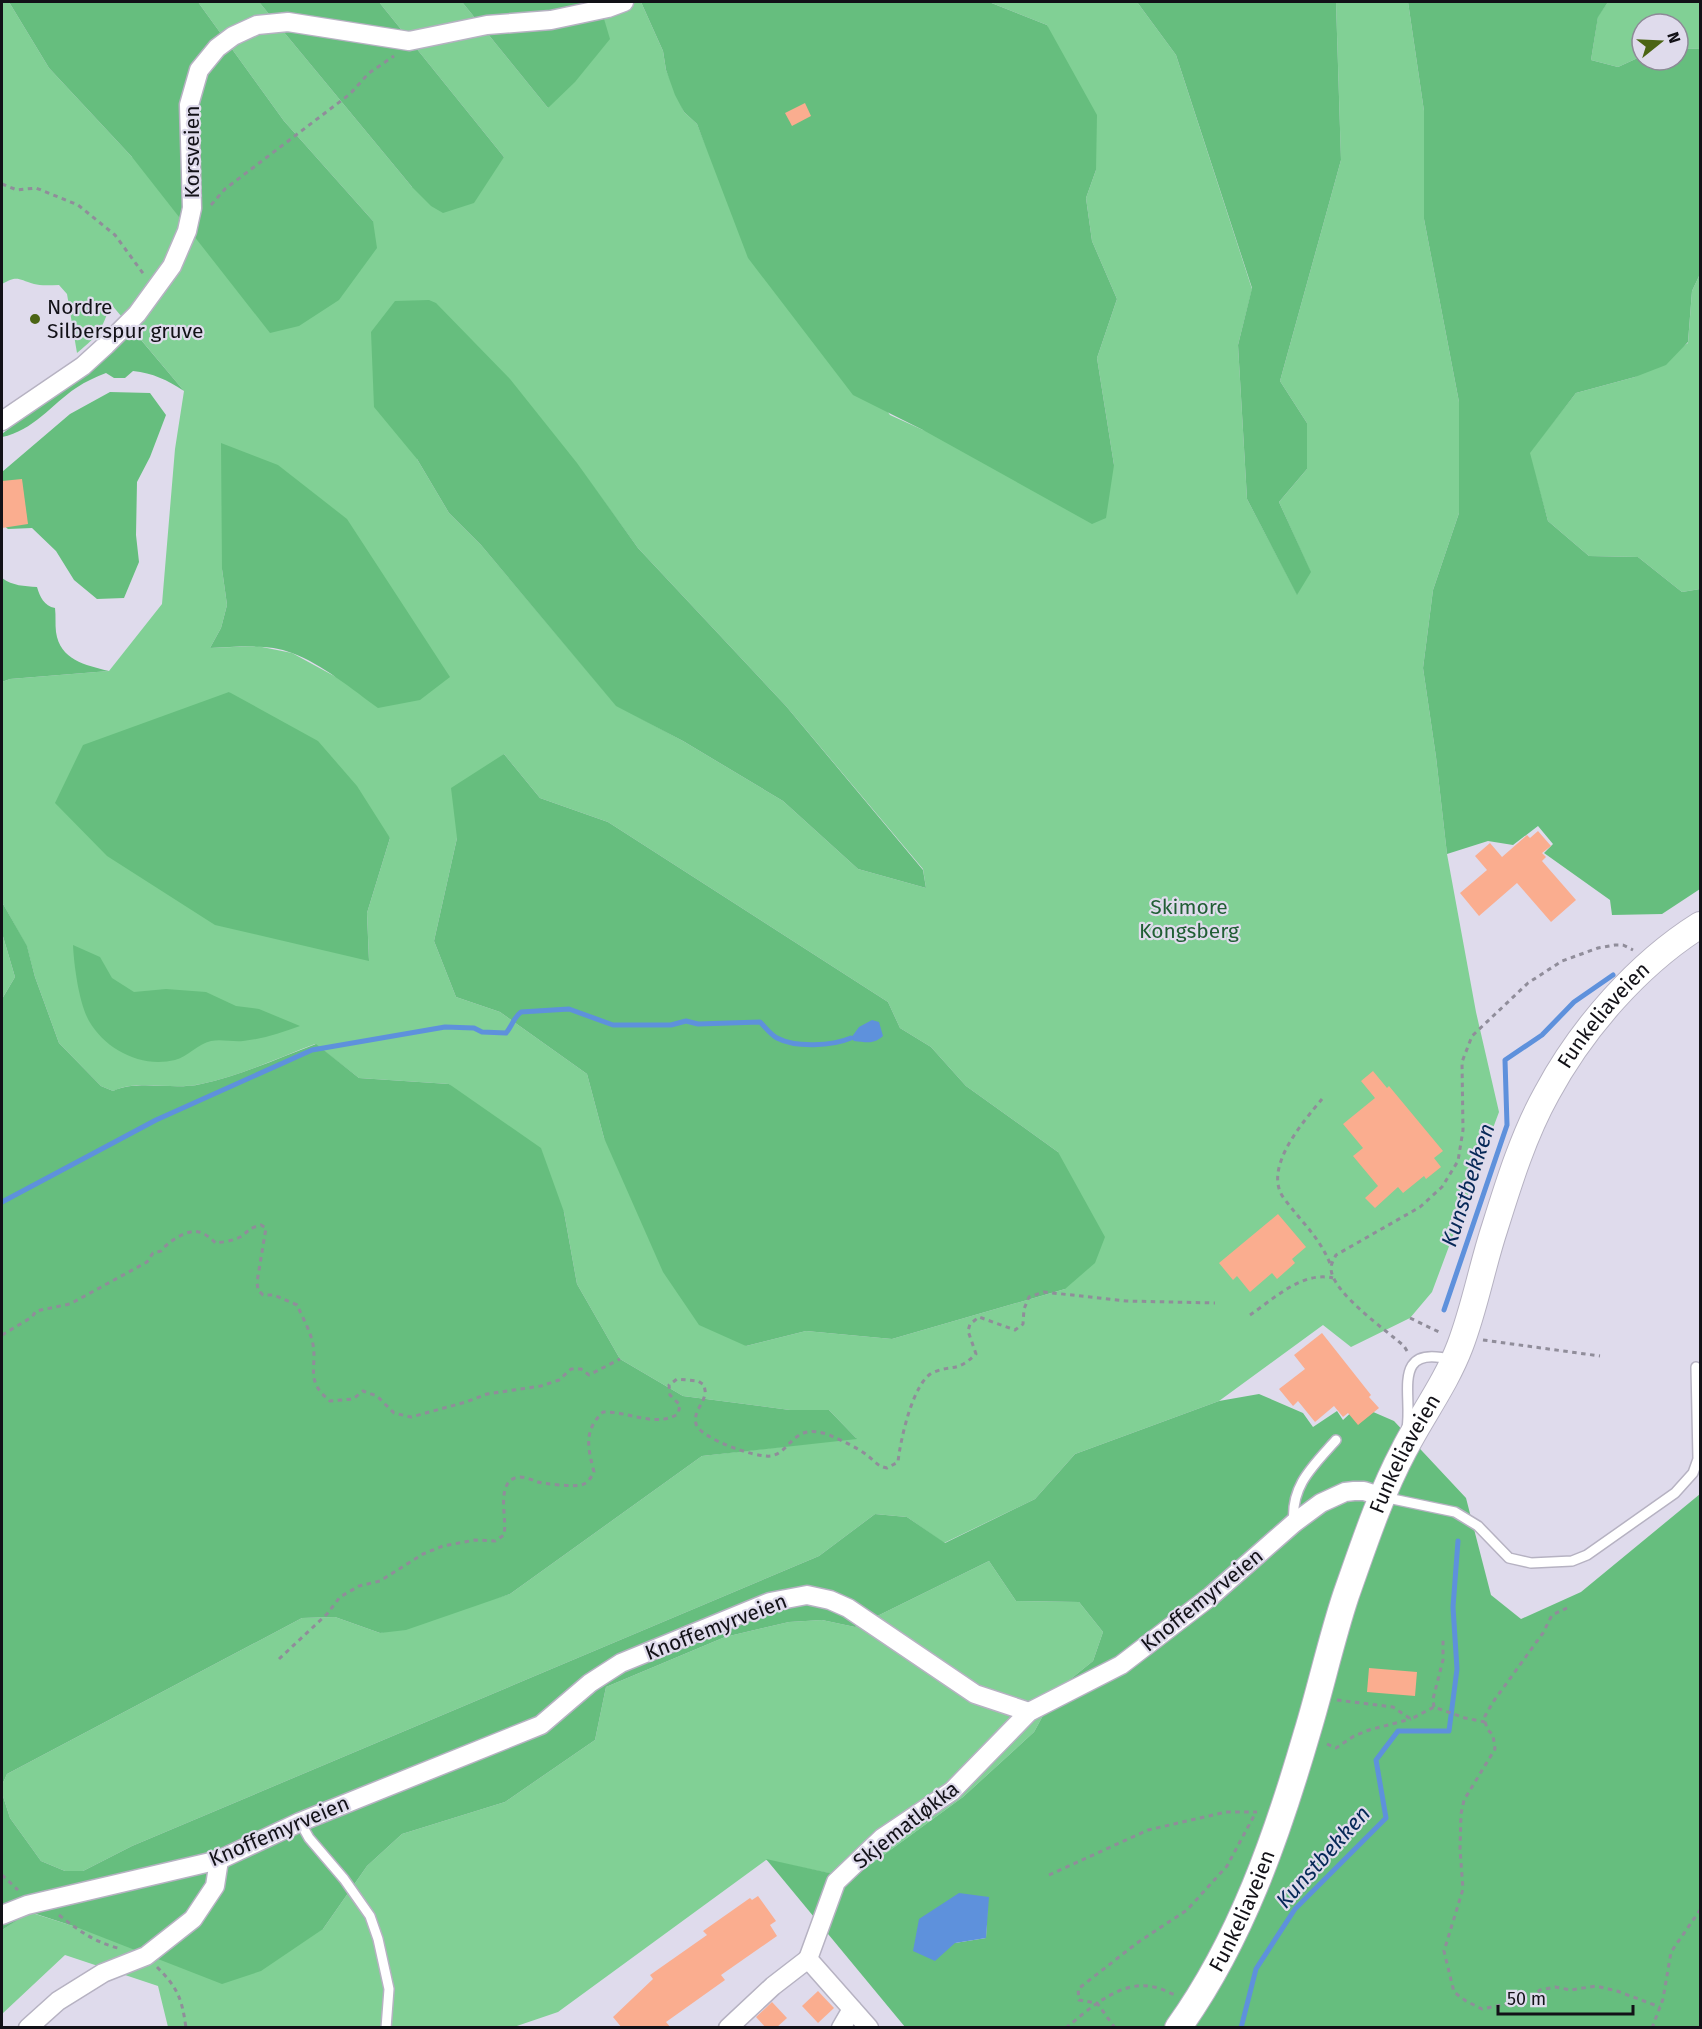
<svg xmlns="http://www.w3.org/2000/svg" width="1702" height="2029" viewBox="0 0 1702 2029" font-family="'Fira Sans',sans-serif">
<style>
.green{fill:#81d095;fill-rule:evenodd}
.forest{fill:#66be7e;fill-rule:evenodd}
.water{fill:#5e91dc}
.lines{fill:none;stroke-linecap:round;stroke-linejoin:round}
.stream{stroke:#5e91dc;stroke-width:5}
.building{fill:#faad8f}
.lane-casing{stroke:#b6b2c2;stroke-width:12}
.street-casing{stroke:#b6b2c2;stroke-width:21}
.secondary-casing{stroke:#b6b2c2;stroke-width:28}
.path{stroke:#908d9a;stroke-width:3;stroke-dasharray:4.5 4.5;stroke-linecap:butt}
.lane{stroke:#fff;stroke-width:9}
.street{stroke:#fff;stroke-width:18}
.secondary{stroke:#fff;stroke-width:26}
.poi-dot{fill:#4b6414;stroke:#dfdbec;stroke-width:2}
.labels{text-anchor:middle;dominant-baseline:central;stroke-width:4.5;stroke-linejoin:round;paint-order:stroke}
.street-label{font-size:21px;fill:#121117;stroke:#dfdbec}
.poi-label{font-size:21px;fill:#121117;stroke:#dfdbec;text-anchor:start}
.park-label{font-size:21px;fill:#215e35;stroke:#dfdbec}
.water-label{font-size:22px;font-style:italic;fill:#062857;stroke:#dfdbec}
</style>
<rect width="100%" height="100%" fill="#dfdbec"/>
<g class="green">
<path d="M2,2h7l40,66 83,89 241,64 -89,-100 -86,-119h61l153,185 92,-30 -125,-155h83l86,106 51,-106h42l22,49 3,19 18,42 13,12 11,27 182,264 33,15 191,35 -17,-107 20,-59 -25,-58 -6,-43 10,-28 -49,-145 -58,-23h148l39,53 76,234 -14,56 9,154 50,95 13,-23 -31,-69 28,-33v-46l-27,-42 61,-221 -5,-158h72l16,109v108l35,183v111l-26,77 -10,78 13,89 11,97 29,158 23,100 -67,180 -22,26 -59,29 -28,-22 -104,76 -144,53 -40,45 -91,44 -37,-26 -32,-3 -56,42 -687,290 -49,25h-18l-24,-10 -31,-43 -8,-25v-8l5,-11 295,-156 33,-1 45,16 130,-39 192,-138 154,-18 -27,-28h-39l-107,-14 -63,-37 -43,-75 -13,-72 -115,-128 -90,-6 -44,-34c-37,14 -75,32 -114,40 -30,7 -61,-6 -88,7l-12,-5 -42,-43 -24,-66 -8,-30 -25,-45v-220l8,-3 99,-8 53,-67 13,-155 9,-58 -73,-87c-11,28 -10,29 -34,49l-10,-59 -8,-9c-8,0 -18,1 -25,-1 -16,-5 -17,-9 -32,0zM417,459l159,4 62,85 148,158 137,163 3,19 -68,-19 -75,-68 -100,-60 -67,-36 -135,-160 -32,-32zM222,569l114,108 -44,-24 -35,-7 -47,2 11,-20 6,-23zM229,692l161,146 -23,75 2,47zM504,754l36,44 68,24 280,180 12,26 31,19 35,39 92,66 7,137 -173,50 -86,-8 -60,15 -142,-208 -17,-64 -87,-62 -44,-15 -22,-56 23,-103z"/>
<path d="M1608,2h89l3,1v46l-22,-1v-24h-36v32l-24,11 -27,-7 7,-44z"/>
<path d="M1700,274v315l-18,3 -44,-35 -49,-1 -41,-35 -19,-68 47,-60 59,-16 53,-34 4,-52z"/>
<path d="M2,933l13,44 -13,22z"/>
<path d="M989,1561l27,40 63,1 24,30 -10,29 -36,29 -23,42 -71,65 -111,81 -86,-18 -208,152 -47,16 -343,-1 -10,-41 -93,-31 -63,59v-84l27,-18 47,15 247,2 44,-63 35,-32 103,-32 90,-62 11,-53 119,-50 64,-15 33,-2 33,7z"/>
</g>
<g class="forest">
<path d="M9,2h189l86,119 89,100 4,27 -38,52 -40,26 -29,7 -138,-176 -83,-89z"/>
<path d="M259,2h120l125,155 -30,46 -31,10 -12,-7 -19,-19z"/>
<path d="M462,2h137l11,37 -35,43 -27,26z"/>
<path d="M641,2h348l58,23 50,90 -1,55 -10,28 6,43 25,58 -20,59 17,107 -8,53 -14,6 -169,-94 -70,-35 -105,-137 -51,-134 -13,-12 -9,-17 -9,-25 -3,-19z"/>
<path d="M1137,2h199l5,158 -61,221 27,42v46l-28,33 32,70 -14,23 -50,-96 -9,-154 14,-57 -76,-233z"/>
<path d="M1408,2h200l-10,15 -7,43 27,7 24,-11v4h36v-12l22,1v225l-8,17 -4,51 -22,23 -31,12 -59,16 -46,60 18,68 41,35 49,1 44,35 18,-3v300l-38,25 -50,1 -2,-15 -66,-47 9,-9 -15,-18 -25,19 -25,-4 -41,13 -11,-97 -13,-89 10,-78 26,-77v-111l-35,-183v-108z"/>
<path d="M429,300l7,3 74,76 67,84 61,85 148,158 137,164 3,18 -68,-19 -75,-68 -100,-60 -67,-35 -135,-161 -32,-32 -32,-54 -43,-52 -3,-75 24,-31z"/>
<path d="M131,328l53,63c-17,-11 -31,-18 -51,-20l-8,7h-11l-8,-5c-10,4 -20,8 -30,15 -24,16 -43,43 -74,49v-3l62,-49z"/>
<path d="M110,392l40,1 16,22 -16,42 -13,25 -1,53 3,27 -15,36 -27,1 -23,-19 -18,-29 -24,-23 -24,1 -6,-5v-52l68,-58z"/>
<path d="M221,443l57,22 69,54 103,158 -30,23 -42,8c-25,-18 -56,-44 -86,-55 -25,-10 -55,-6 -82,-5l11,-20 6,-23 -5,-36z"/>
<path d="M2,578c11,8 22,8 35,9 3,10 7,19 18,21 1,8 0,16 1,24 4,28 29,33 53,39l-99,8 -8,3z"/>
<path d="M229,692l89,49 39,45 33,52 -23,75 2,48 -154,-36 -108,-69 -52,-53 28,-58z"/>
<path d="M504,754l36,44 68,24 280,180 12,26 31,19 35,39 92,66 47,85 -10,26 -30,26 -173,50 -86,-8 -60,15 -47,-21 -36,-53 -59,-134 -17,-64 -87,-62 -44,-15 -22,-56 23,-103 -6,-50z"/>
<path d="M2,902l25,44 8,31 24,66 42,43 12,5c28,-12 58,0 88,-7 39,-8 77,-26 115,-40l43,34 90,6 92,64 23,64 13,72 43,75 63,37 107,14h39l28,29 -155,17 -192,138 -104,36 -26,3 -45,-16 -33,1 -295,156 -5,11v-786l13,-22 -13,-44z"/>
<path d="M73,945l27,12 12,21 22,14 32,-3 40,3 30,14 23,3 41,17c-19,7 -37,13 -57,15 -10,1 -22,-2 -32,0 -13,3 -24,16 -36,19 -34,8 -69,-10 -86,-39 -10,-18 -15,-55 -16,-76z"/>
<path d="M1259,1394l44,19 10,14 24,-16 6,9 13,-12h8l30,13 72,77 25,97 30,24 60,-27 119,-98v533h-795l-139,-168 86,19 111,-81 71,-65 23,-42 36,-29 10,-29 -24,-30 -63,-1 -27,-40 -134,66 -33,-7 -33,2 -64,15 -119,50 -11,53 -90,62 -103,32 -35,32 -44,63 -62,42 -39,13 -146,-57 -46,-15 -28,18v-137l8,25 31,43 24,10h18l49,-25 687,-290 56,-42 32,3 38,26 90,-44 40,-45 144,-53zM988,1897l-2,41 -31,5z"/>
</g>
<g class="water">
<path d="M872,1020l7,2 4,14c-10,9 -17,6 -29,5l-3,-3 8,-11z"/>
<path d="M959,1893l30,4 -3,41 -31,5 -20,18 -22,-10 6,-32z"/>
</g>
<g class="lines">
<g class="stream">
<path d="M2,1202l154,-82 156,-70 133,-23 29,1 8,4 24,1c6,-7 8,-16 15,-21l48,-3 44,16h58l15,-4 12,3 62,-2c5,5 11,13 17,16 19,10 55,8 74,0"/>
<path d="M1444,1310l63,-185 -2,-65 37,-25 32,-33 39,-27"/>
<path d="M1241,2028l15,-59 39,-60 91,-91 -10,-58 22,-29h51l8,-62 -4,-62 5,-66"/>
</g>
</g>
<g class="building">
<path d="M805,103l6,13 -19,10 -7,-13z"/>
<path d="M22,479l6,45 -26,4v-47z"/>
<path d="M1538,831l13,15 -9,7 4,4 -4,4 34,39 -25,22 -34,-39 -38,33 -19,-23 27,-23 -12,-14 15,-13 12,14 25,-22 3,3z"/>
<path d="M1373,1071l14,17 2,-2 54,65 -9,7 7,9 -15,12 -2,-3 -21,17 -5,-6 -23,21 -10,-10 13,-12 -25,-30 10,-8 -20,-24 32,-26 -14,-17z"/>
<path d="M1278,1214l28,33 -14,12 3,4 -18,16 -5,-6 -22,19 -13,-16 -4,4 -14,-17z"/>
<path d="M1322,1333l49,62 -2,2 10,11 -21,17 -10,-12 -5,4 -9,-11 -19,16 -17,-21 -5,5 -14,-17 26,-20 -11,-14z"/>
<path d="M1369,1668l48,4 -2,24 -48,-4z"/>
<path d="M758,1896l18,25 -6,4 7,11 -56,39 4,5 -59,42 5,6h-49l-9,-11 40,-38 -3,-4 57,-40 -4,-4 47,-33 2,2z"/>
<path d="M818,1991l16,17 -16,15 -16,-17z"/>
<path d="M772,2002l15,16 -11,10h-10l-10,-11z"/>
</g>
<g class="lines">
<defs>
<g id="lane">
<path d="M1407,1428c6,-32 -17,-85 45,-68"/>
<path d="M1383,1497l72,15 23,14 31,32 22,5 41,-2 15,-6 88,-62 18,-20 5,-14 -2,-92"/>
<path d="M1294,1523c-4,-37 19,-57 42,-83"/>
<path d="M300,1822l9,16 35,41 26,37 8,23 11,50 -3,39"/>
</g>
<g id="street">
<path d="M2,421l81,-55 23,-21 31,-31 35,-48 15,-35 5,-23 -3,-103 10,-35 18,-22 16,-12 24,-11 31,-3 121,19 78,-16 64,-5 57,-12 16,-6"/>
<path d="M2,1915l25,-10 192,-45 81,-38 241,-97 49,-42 31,-20 149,-61 37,-7 23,5 18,8 127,86 54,18"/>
<path d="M808,1959l28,-77 46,-44 70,-47 77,-79 92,-47 90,-69 83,-73 27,-20 24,-11 9,-1h10l19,6"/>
<path d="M808,1959l61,69"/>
<path d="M28,2028l30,-27 45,-28 43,-17 47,-37 22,-33 4,-26"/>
<path d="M728,2028l45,-42 35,-27"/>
<path d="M841,2028l11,-19"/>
</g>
<g id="secondary">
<path id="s1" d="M1178,2028c63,-88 99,-192 129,-295 14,-46 24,-93 39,-138 17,-48 34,-100 58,-145 18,-35 42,-67 56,-104 15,-39 22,-80 35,-119 14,-45 29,-93 52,-134 35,-65 91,-129 153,-168"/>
</g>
</defs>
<use href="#lane" class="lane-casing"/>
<use href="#street" class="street-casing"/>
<use href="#secondary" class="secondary-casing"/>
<g class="path">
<path d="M2,184l15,6 19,-2 42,17 37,30 30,41"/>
<path d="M211,205l14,-16 125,-95 19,-21 25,-17"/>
<path d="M1322,1099c-18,22 -59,68 -39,98 18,25 37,40 48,69"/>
<path d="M1250,1315c25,-17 52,-44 83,-37"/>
<path d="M1410,1318l31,15"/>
<path d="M2,1335l30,-18 4,-6 34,-7 77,-42 6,-9 8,-2c7,-9 25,-22 38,-19 6,1 12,7 17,11 7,-1 17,-2 24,-6 9,-6 9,-9 21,-12l5,3 -9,54 1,8 5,5h11l23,10c5,11 12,24 15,35 7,27 -9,39 18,61l23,-2 10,-8 14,5 17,17 17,4 55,-15 21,-8 54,-8 18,-6 12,-11h10l8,6 31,-16"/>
<path d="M1483,1340l117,16"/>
<path d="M1407,1351l-3,-5c-18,-16 -73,-54 -73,-78 0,-4 3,-9 5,-13l84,-48 22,-20 16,-26 5,-31 -1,-68 10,-26 56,-53 34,-22 36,-13 17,-3h8l10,5"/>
<path d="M279,1659l48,-45 13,-17 19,-11 21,-5 43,-27 20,-8 32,-6 20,1 9,-6c3,-16 -5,-38 4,-52 9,-11 21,-4 30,-1 7,2 37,5 43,3 6,-1 10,-7 13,-13 -6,-24 -11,-41 9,-60 25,-1 52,16 75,2l2,-9 -10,-10 -1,-10 8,-6 21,2 6,4c0,1 2,8 1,9 -2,11 -12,18 -9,30 5,15 60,34 75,32 19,-4 21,-28 47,-24 11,1 42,17 50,24 8,6 9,10 19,12l11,-6c2,-20 15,-82 36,-90 20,-8 22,1 42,-18l-8,-23 2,-7 9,-7 36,13 8,-6 1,-15 5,-12 15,-5 82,9 89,2"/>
<path d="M1337,1700l56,7 18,12 23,-12 31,11 20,4v-6l8,-14 50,-69 9,-18 15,-7"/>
<path d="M1434,1707l-1,-8 10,-39v-21"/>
<path d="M1485,1722l3,8 5,5 2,14 -31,51 -3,14 -1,35 3,40 -19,62 10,41 12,9 16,8 44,-9 14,-10 15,-3 16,3 25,-4 21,5 43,16"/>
<path d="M1327,1744l9,4 18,-12 15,-6 42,-11"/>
<path d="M2,1875l16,15"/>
<path d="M1049,1875l99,-45 78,-18h31"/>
<path d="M59,1915c19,15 35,27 59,33"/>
<path d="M157,1967c21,21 25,32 29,61"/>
<path d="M1066,2028c23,-19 55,-49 88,-41 7,1 15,6 22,8"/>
<path d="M1115,2028l-18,-25 -18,-3 -1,-11 59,-46 50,-33 40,-44 29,-54"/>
<path d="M1652,2028l11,-29 8,-47 29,-42"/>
</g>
<use href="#lane" class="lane"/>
<use href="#street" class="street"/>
<use href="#secondary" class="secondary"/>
</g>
<circle class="poi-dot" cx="35" cy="319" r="6"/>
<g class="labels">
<g class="street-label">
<text transform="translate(192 152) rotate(-90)">Korsveien</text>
<text stroke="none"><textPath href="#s1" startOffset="1106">Funkeliaveien</textPath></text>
<text stroke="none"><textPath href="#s1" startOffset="620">Funkeliaveien</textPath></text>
<text transform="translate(1202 1600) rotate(-39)">Knoffemyrveien</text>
<text transform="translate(716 1627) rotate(-21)">Knoffemyrveien</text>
<text transform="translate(906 1825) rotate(-38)">Skjematløkka</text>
<text transform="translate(279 1831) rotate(-23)">Knoffemyrveien</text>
<text stroke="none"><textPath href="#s1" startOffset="134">Funkeliaveien</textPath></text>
</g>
<g class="poi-label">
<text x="47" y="307">Nordre<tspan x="47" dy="24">Silberspur gruve</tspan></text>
</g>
<g class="park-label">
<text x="1189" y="907">Skimore<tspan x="1189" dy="24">Kongsberg</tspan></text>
</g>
<g class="water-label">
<text transform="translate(1468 1185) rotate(-72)">Kunstbekken</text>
<text transform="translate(1323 1857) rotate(-48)">Kunstbekken</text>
</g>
</g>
<rect width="1702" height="2029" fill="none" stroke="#121117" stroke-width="6"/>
<g transform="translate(1660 42) rotate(72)"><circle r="28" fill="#dfdbec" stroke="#8d8a97" stroke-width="1.5"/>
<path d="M0-4.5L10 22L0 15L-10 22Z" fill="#4b6414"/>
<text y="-9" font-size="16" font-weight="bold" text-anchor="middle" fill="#121117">N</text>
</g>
<path d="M1498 2005v9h135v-9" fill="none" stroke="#121117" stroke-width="3"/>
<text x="1507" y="2005" font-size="18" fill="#121117" stroke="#dfdbec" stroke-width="4.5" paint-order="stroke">50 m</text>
</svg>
